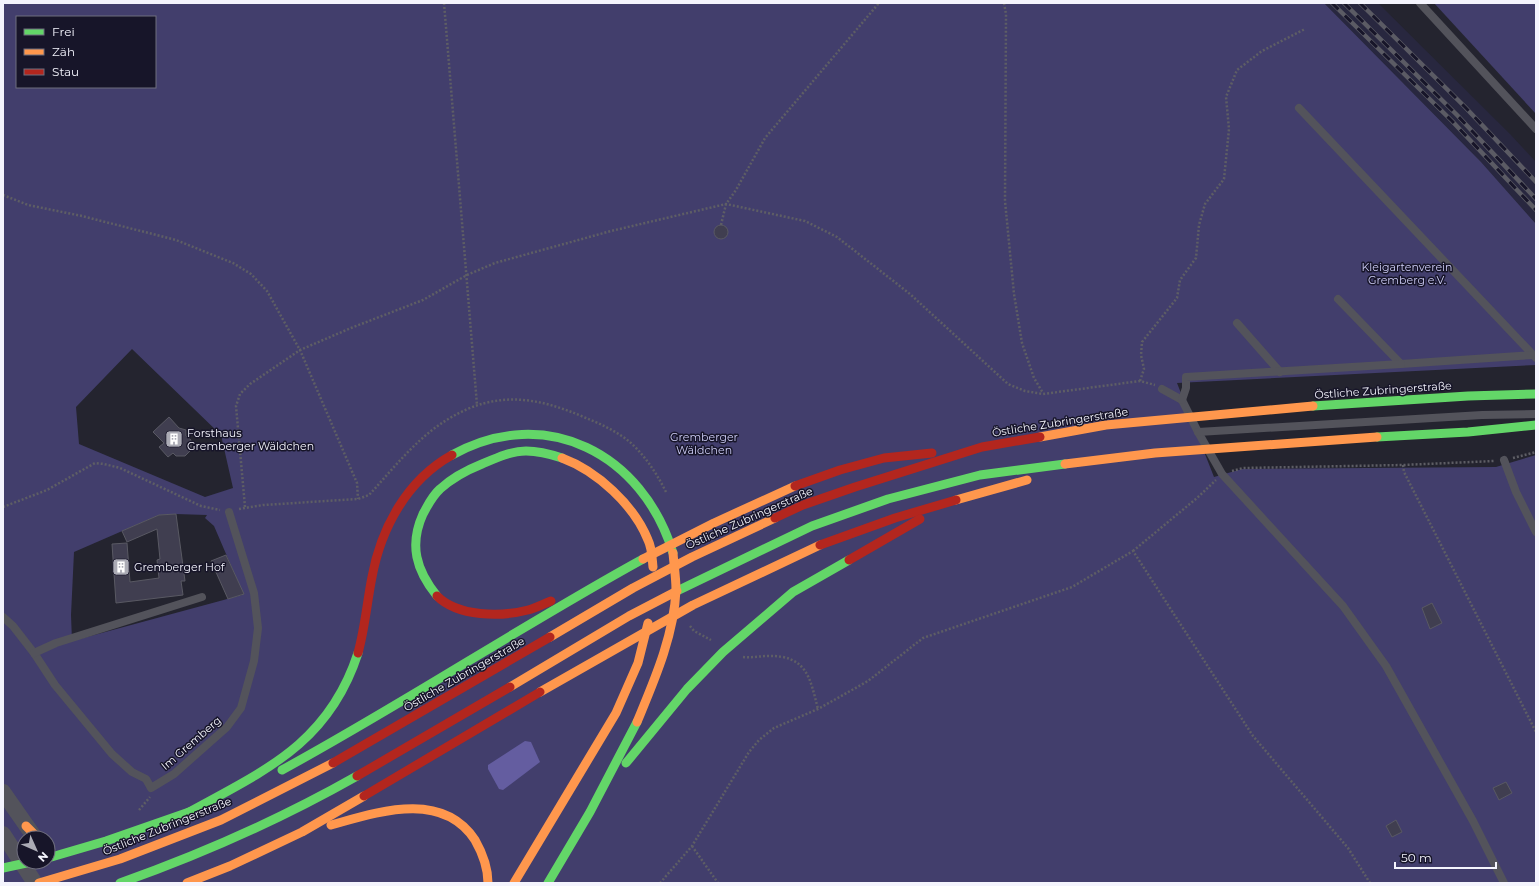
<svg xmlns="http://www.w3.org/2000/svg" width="1539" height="886" viewBox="0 0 1539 886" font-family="Montserrat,sans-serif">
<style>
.built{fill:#28273f}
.green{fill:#423e6c;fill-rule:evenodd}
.water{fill:#645da0}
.building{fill:#403e50;stroke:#595963}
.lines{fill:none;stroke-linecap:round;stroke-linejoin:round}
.path{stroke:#5e5e65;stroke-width:2.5;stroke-dasharray:2 2;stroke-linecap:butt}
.lane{stroke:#53535b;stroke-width:8}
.street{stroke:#53535b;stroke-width:16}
.fast{stroke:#63d668;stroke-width:9}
.slow{stroke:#ff974d;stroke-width:9}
.jam{stroke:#b3261e;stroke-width:9}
.rail-casing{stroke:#5b5b64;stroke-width:4.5}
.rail{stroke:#171529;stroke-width:3;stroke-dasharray:9;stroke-linecap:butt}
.labels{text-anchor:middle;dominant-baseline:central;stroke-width:3;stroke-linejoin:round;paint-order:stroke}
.park-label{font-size:11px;fill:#cecdf6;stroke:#171529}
.street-label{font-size:11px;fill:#f4f4fd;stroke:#171529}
.poi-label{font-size:11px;fill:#f4f4fd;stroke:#171529;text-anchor:start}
</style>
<rect width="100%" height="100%" fill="#24242f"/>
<path class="built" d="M1324,3h54l132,131 26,28v62l-55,-62z"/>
<g class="green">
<path d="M3,3h1321l157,159 55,62v141l-359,18 37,94 28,-8 254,-2 40,-12v428h-1533zM17,17h138v70h-138zM132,349l89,86 12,53 -28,9 -126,-53 -3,-37zM176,514l31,1 -2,3 9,8 28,65v4l-170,46 -1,-26 3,-63 85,-37zM24,838h24v24h-24z"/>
<path d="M1434,3h102v111z"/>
</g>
<path class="water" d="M525,741l6,1 9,20 -37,28 -4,-1 -11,-20v-4z"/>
<g class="building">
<circle cx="721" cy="232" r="7"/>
<path d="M169,417l10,11 7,2v6l5,4v10l-6,6h-9l-3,-3 -5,4 -9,-10 5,-4 -11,-11z"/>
<path d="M176,514l9,67h-4l2,14 -67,8 -4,-59 15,-1 3,39 29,-4 -2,-18 3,-1 -3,-30 -30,13 -5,-11 37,-16z"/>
<path d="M226,555l18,39 -16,5 -17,-38z"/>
<path d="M1432,603l10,20 -12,6 -8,-21z"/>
<path d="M1506,782l6,11 -13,7 -6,-12z"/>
<path d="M1396,820l6,12 -10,5 -6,-11z"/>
</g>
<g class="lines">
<g class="path">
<path d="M444,3l33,402"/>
<path d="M1004,3l2,11 -1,187 9,93 8,49 12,35 9,15"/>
<path d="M3,195l25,10 54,11 94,24 57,23 18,11 16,17 33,59 57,133 1,16"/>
<path d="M721,225l5,-21 10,-14 29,-52 114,-135"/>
<path d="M1140,381l4,-12 -3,-14 1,-13 35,-44 3,-18 16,-22 3,-33 6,-21 19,-25 5,-50 -3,-32 11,-27 25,-19 43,-22"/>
<path d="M1513,458l23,-6"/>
<path d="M1403,465l1,7 132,260"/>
<path d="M1232,471l11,-3 160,-3 91,-4"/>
<path d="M3,507l44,-17 48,-27 9,1 16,4 81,38 19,4"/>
<path d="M245,507l-9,-101 4,-12 10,-10 50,-34 51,-22 72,-28 44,-25 28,-12 116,-32 115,-27 79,17 32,16 73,57 98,90 17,7 18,3 97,-13 15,4"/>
<path d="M239,509l24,-4 95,-6 11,-4c25,-27 48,-58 81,-77 47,-28 88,-21 136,0 15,6 32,14 45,25 15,14 26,31 35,49"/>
<path d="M1133,551l64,-53 19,-18"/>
<path d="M690,626l4,5 17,9"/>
<path d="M743,657c9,1 17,-1 25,-1 39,-1 42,22 50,53"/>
<path d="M139,810l11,-13"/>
<path d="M692,846l26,37"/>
<path d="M660,883l32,-37 57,-94 10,-12 15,-12 44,-19 50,-28 55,-43 149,-51 61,-36 120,185 95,112 22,35"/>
</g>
<g class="lane">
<path d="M1420,3l116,126"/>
<path d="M1299,108l237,250"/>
<path d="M1338,299l63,65 132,-9"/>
<path d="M1237,323l43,49"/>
<path d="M1162,389l20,11 16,32 24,42 121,132 43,60 87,155 31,62"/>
<path d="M1182,400l4,-12v-11l215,-13"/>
<path d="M1198,432l284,-17 54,-1"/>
<path d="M1504,460l12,32 20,40"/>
<path d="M3,617l10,9 21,27 21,32 57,69 20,18 14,7 5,9 23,-14 53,-47 14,-19 13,-47 4,-33 -4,-35 -25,-81"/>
<path d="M34,653l22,-10 146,-46"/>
</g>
<g class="street">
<path d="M3,792l30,43"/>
<path d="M3,834l32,49"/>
</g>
<g class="fast">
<path d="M1313,406l155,-10 68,-2"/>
<path d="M1377,437l91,-5 68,-7"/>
<path d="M452,455c94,-52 191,-1 221,98"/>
<path d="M677,591l135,-65 76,-27 92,-24 85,-11"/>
<path d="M437,596c-21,-26 -28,-51 -14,-82 5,-9 9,-18 17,-25 12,-11 27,-19 42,-25 14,-6 29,-13 44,-13 13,0 24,3 36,7"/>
<path d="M626,763l61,-74 36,-37 70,-60 56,-32"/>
<path d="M282,770c123,-67 239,-144 361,-211"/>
<path d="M182,816c79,-44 146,-70 176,-163"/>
<path d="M48,858l58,-17 89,-31"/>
<path d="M3,868l28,-6"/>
<path d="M120,883c82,-29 161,-64 237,-107"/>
<path d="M548,883l42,-71 47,-90"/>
</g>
<g class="slow">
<path d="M1040,437l66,-12 207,-19"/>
<path d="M562,458c35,13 72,47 86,82 4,8 4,18 5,27"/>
<path d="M1065,464l90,-11 222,-16"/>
<path d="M956,500l71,-20"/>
<path d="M643,559l71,-36 81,-37"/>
<path d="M550,637l83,-49 59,-31 83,-39"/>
<path d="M510,687l119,-71 48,-25"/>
<path d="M540,692l153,-87 127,-60"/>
<path d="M637,722c17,-41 37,-86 39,-132 0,-12 -2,-25 -3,-37"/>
<path d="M331,825c47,-13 111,-35 144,15 8,14 13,27 13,43"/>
<path d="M26,826l12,12"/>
<path d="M39,883l81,-24 101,-39 112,-57"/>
<path d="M187,883l43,-17 72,-34 62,-36"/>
<path d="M514,883l102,-170 22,-50 10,-40"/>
</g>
<g class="jam">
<path d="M795,486l45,-16 44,-12 48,-5"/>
<path d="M775,518l28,-13 52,-18 127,-40 58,-10"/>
<path d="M820,545l75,-27 61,-18"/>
<path d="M849,560l71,-41"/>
<path d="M437,596c21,21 64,21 91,14 8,-2 15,-6 23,-9"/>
<path d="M358,653c7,-25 9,-51 14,-76 9,-49 35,-97 80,-122"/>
<path d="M333,763l217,-126"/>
<path d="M357,776l153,-89"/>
<path d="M364,796l176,-104"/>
</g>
<defs>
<g id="rail">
<path d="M1332,3l120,118 84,89"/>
<path d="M1344,3l113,112 79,84"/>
<path d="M1360,3l105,104 71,75"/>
</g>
</defs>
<use href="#rail" class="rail-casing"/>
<use href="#rail" class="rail"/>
</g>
<defs>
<symbol id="building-square" viewBox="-11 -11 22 22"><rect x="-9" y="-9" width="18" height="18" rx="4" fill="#ababb5" stroke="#171529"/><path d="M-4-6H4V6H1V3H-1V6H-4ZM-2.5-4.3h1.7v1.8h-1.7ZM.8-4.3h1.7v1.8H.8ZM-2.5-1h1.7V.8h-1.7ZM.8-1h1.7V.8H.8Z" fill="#fff"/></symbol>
</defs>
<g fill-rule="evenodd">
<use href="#building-square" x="164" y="429" width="20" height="20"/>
<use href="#building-square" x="111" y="557" width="20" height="20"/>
</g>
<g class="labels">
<g class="park-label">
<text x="1407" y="267">Kleigartenverein<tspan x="1407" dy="13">Gremberg e.V.</tspan></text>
<text x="704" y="437">Gremberger<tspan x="704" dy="13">Wäldchen</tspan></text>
</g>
<g class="street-label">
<text transform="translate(1383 390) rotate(-4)">Östliche Zubringerstraße</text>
<text transform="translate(1060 422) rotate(-9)">Östliche Zubringerstraße</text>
<text transform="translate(749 518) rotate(-24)">Östliche Zubringerstraße</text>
<text transform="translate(464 674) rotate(-30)">Östliche Zubringerstraße</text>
<text transform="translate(191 743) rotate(-41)">Im Gremberg</text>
<text transform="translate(167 826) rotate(-22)">Östliche Zubringerstraße</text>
</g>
<g class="poi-label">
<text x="187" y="433">Forsthaus<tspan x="187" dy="13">Gremberger Wäldchen</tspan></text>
<text x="134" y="567">Gremberger Hof</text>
</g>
</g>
<rect width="1539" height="886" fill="none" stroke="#f4f4fd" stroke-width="8"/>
<rect x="16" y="16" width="140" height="72" fill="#171529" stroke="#6f6e7e"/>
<rect x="24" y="29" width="20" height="6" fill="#63d668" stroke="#6f6e7e"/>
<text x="52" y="36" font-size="12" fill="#f4f4fd">Frei</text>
<rect x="24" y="49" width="20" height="6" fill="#ff974d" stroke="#6f6e7e"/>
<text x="52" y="56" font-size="12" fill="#f4f4fd">Zäh</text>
<rect x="24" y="69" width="20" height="6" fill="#b3261e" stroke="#6f6e7e"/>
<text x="52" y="76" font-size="12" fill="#f4f4fd">Stau</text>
<g transform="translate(36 850) rotate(135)"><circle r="19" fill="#171529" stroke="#6f6e7e"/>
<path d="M0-3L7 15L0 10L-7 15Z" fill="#ababb5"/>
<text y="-6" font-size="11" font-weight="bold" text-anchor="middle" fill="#f4f4fd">N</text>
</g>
<path d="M1395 862v6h101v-6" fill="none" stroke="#f4f4fd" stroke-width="2"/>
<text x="1401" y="862" font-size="12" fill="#f4f4fd" stroke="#171529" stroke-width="3" paint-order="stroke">50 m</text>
</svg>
